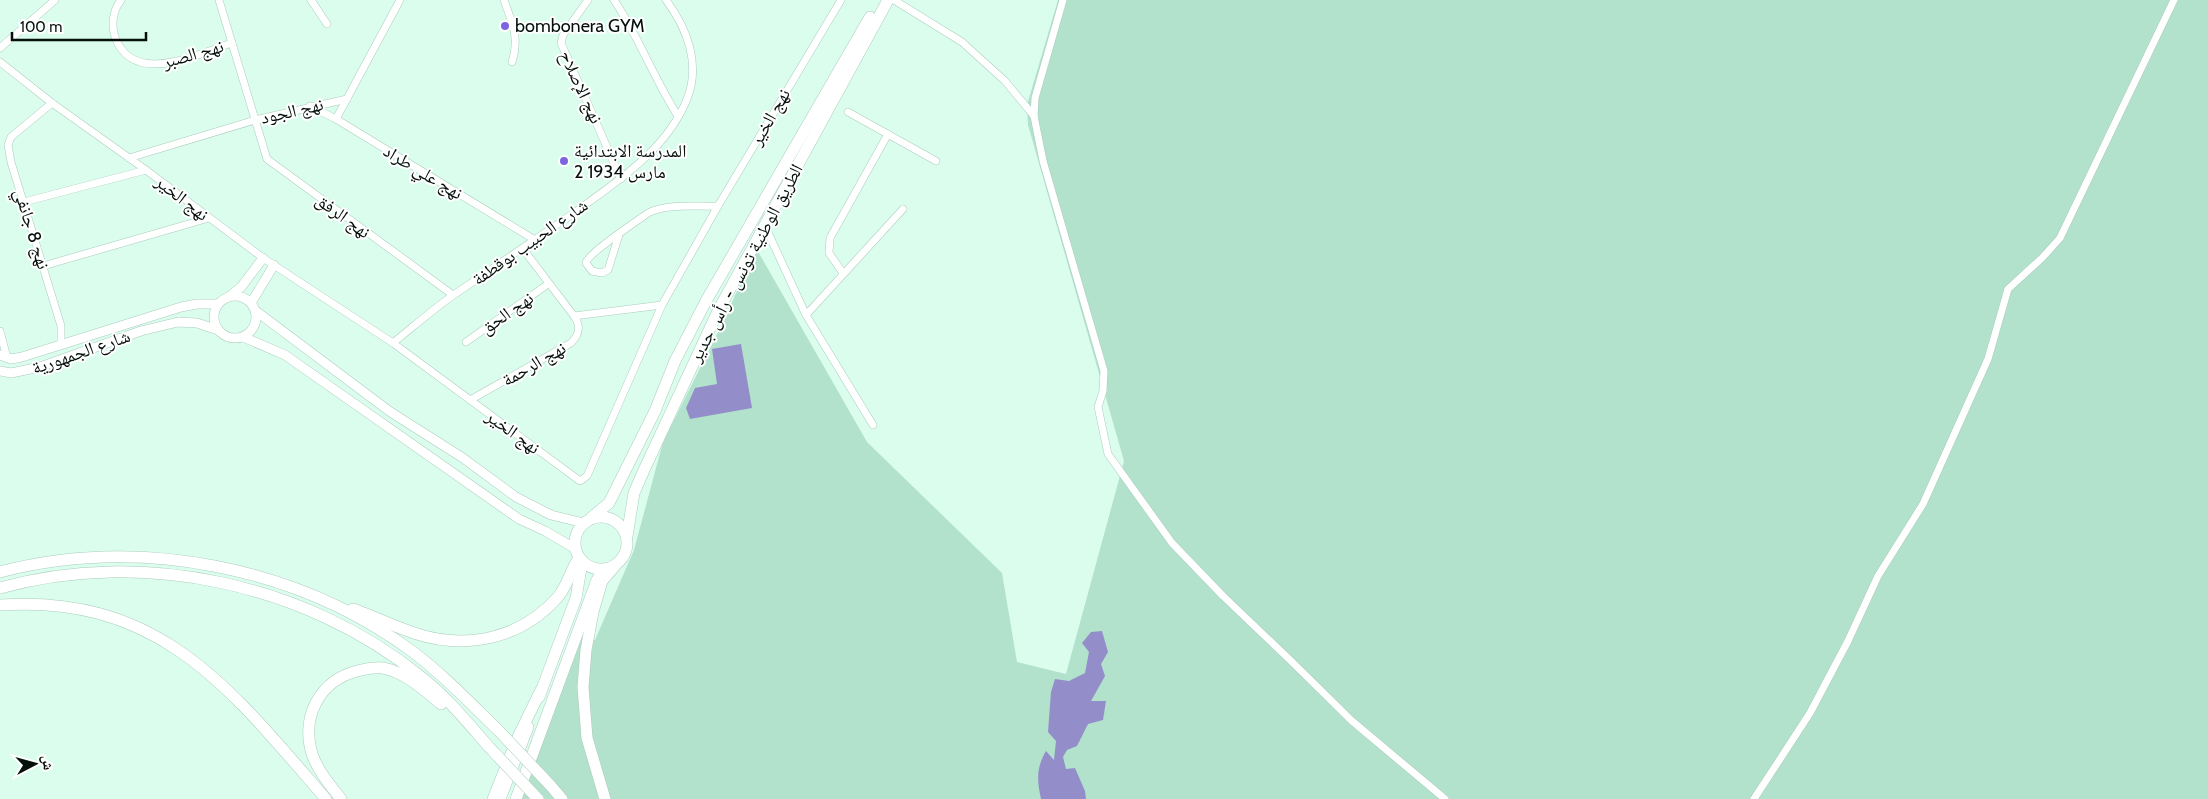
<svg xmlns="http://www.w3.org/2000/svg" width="2208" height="799" viewBox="0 0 2208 799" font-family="Cabin,'Noto Naskh Arabic',sans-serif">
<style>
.green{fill:#b2e1cc}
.water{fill:#938eca}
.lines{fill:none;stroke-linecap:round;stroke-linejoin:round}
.minor-casing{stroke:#abccbd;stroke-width:8}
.tertiary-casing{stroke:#abccbd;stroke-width:10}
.primary-casing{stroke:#abccbd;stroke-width:12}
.trunk-casing{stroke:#abccbd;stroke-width:12}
.minor{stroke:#fff;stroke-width:7}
.tertiary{stroke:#fff;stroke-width:9}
.primary{stroke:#fff;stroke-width:11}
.trunk{stroke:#fff;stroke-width:11}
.trunk-bridge-casing{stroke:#abccbd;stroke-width:12;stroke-linecap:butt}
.trunk-bridge{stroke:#fff;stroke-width:11}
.poi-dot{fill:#7b65e1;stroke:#fff;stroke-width:2}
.labels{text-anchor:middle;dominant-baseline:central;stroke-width:4;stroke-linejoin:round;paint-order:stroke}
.poi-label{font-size:18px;fill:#05100b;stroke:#fff;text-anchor:start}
.street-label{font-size:18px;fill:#05100b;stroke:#fff}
</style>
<rect width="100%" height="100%" fill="#dbfdee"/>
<path class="green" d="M1058,0h1150v799h-1688l62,-163 13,4 39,-90 29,-108 62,-124 31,-70 111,194 135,131 15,89 49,12 58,-213 -96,-336 -1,-20z"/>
<g class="water">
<path d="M741,344l11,64 -62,11 -4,-11 9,-20 22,-4 -5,-35z"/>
<path d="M1102,631l6,21 -7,12 4,12 -14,25h15l-3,19 -15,4 -11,22 -10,4 -4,7 3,12 9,-1 10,23 1,8h-45c-4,-18 -5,-31 5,-48l8,9 2,-19 -8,-9 3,-40 4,-13 14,2 16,-8 4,-21 -7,-9 9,-11z"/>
</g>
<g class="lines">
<defs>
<g id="minor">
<path d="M121,0c-8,10 -10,25 -6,37 18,50 82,17 117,6"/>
<path d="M219,0l48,159 186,136"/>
<path d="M311,0l16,24"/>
<path d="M504,0c8,23 16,38 8,62"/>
<path d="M588,0l-25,35 -2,8 60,136"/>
<path d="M614,0c25,37 40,79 64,116"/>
<path d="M894,0l68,42 43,39 29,35"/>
<path d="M1063,0l-28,98 -1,18 9,45 61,210 -1,20 -5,16 10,47 64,89 51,53 65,62 64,63 93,78"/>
<path d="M0,48l55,-48"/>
<path d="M0,62l52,41 94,67 117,88 130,85 187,138 7,-5 75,-171 56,-99 123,-206"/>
<path d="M52,103l-41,34 -3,8 3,17 50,164v17"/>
<path d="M310,106l26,13 199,121"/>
<path d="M848,112l88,49"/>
<path d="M336,119l64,-119"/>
<path d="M129,158l126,-38 92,-21"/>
<path d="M24,202l122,-32"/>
<path d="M765,226l41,89 67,110"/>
<path d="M619,235l-11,35 -6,3 -10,-2 -6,-8c1,-9 51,-42 62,-50 19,-10 49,-6 70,-7"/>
<path d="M523,249l51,67 88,-11"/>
<path d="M43,266l166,-48"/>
<path d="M843,273l-14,-20 1,-15 58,-104"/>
<path d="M806,315l97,-106"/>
<path d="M0,331l7,27"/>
<path d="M466,342l82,-58"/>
<path d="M393,343c20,-16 40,-34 62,-49 40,-27 80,-54 119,-81 42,-31 93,-63 113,-114 14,-35 0,-71 -21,-99"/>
<path d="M470,400l101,-57c9,-9 10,-17 3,-27"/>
<path d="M1754,799l56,-86 38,-72 30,-65 45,-72 65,-145 20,-70 34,-31 18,-20 114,-238"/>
</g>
<g id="tertiary">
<circle cx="235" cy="317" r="21"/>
<path d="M229,297l13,-11 21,-28"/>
<path d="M251,303l23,-38"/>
<path d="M256,311l133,100 74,47 53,39 35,18 33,8"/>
<path d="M243,337l42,18 234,164 26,12 31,18"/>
<path d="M0,355l11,4 11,-2 159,-50 16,-3h21"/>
<path d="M0,371l11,2 29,-6 101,-36 37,-9 19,1 21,7"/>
</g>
<g id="primary">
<circle cx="601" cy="543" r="26"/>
<path d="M591,518l18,-15 46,-92 20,-50 31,-60 164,-284"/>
<path d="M627,536l7,-43 10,-23 74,-159 170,-311"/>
<path d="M539,697l37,-99 6,-36"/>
<path d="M500,799l28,-72"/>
<path d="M516,799l81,-219 4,-6"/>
</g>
<g id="trunk">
<path d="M0,572c139,-36 297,-6 413,80 32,24 58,52 86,79"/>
<path d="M0,588c142,-40 306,-4 420,88 26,20 47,46 69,71"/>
<path d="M0,605c161,-11 231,85 326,194"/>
<path d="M353,609c22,8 42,18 64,25 51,16 104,4 140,-36 11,-12 13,-28 22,-40"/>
<path d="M550,785l12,14"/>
<path d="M341,799c-11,-14 -23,-28 -29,-45 -11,-37 7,-73 45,-83 8,-2 18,-4 26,-3 22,4 41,22 58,36"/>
<path d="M493,799l25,-62 23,-47"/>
<path d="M605,799l-18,-61 -4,-51 3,-37 7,-38 9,-31 13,-15"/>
</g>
</defs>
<use href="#minor" class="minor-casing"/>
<use href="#tertiary" class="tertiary-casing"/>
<use href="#primary" class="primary-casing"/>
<use href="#trunk" class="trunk-casing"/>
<use href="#minor" class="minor"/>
<use href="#tertiary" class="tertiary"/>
<use href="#primary" class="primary"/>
<use href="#trunk" class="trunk"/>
<defs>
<g id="trunk-bridge">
<path d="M499,731l51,54"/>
<path d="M489,747l49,52"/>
</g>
</defs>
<use href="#trunk-bridge" class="trunk-bridge-casing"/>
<use href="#trunk-bridge" class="trunk-bridge"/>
</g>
<g class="poi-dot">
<circle cx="505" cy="26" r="5"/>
<circle cx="564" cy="161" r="5"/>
</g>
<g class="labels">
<g class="poi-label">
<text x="515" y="26">bombonera GYM</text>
<text x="574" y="151">المدرسة الابتدائية<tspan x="574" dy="21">2 مارس 1934</tspan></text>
</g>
<g class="street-label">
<text transform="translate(193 54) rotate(-16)">نهج الصبر</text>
<text transform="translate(581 87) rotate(65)">نهج الإصلاح</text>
<text transform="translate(292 111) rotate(-13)">نهج الجود</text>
<text transform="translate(770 117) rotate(-60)">نهج الخير</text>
<text transform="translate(423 172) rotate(31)">نهج علي طراد</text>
<text transform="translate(182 198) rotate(38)">نهج الخير</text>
<text transform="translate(343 216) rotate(36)">نهج الرفق</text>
<text transform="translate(32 229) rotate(73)">نهج 8 جانفي</text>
<text transform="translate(530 242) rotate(-35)">شارع الحبيب بوقطفة</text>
<text transform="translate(746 263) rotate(-62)">الطريق الوطنية تونس - رأس جدير</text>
<text transform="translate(507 313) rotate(-35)">نهج الحق</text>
<text transform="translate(81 352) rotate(-19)">شارع الجمهورية</text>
<text transform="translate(534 364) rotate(-30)">نهج الرحمة</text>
<text transform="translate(513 432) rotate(36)">نهج الخير</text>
</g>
</g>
<g transform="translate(35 764) rotate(84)" stroke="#ffffff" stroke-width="4" paint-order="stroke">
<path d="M0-4L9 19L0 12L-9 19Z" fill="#05100b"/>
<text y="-8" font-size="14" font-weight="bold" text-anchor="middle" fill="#05100b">ش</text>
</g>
<path d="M12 32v8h134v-8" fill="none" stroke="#05100b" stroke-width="2.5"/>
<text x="20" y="32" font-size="15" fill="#05100b" stroke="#ffffff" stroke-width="4" paint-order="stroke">100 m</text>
</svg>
